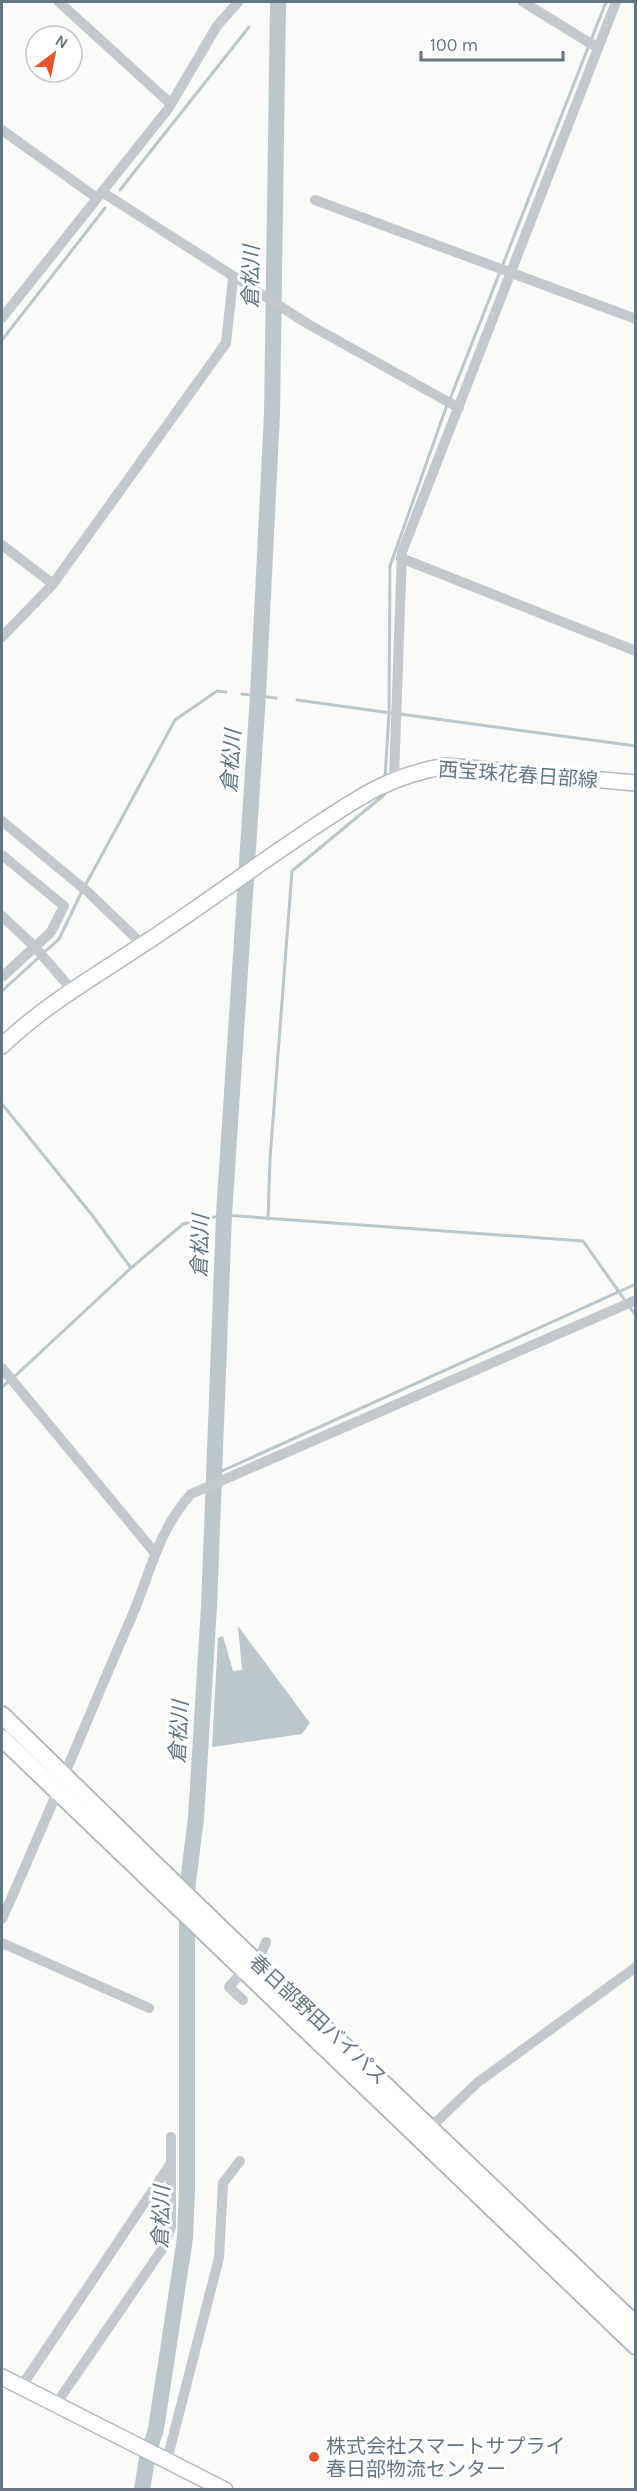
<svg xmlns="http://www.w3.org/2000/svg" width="637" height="2491" viewBox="0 0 637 2491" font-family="Karla,'Noto Sans JP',sans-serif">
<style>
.water{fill:#bbc7cb}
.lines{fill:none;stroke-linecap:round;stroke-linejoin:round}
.stream{stroke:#bbc7cb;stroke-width:3}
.river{stroke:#bbc7cb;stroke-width:16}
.secondary-casing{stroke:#b3babf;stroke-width:18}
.trunk-casing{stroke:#b4b9bd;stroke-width:20}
.minor{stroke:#c3c8cc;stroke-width:10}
.secondary{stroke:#fff;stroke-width:15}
.trunk{stroke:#fff;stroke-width:16}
.poi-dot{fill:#e4572e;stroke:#fff;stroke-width:2}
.labels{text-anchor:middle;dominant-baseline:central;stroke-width:6;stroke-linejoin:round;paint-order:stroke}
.street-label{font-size:20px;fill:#657683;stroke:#fff}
.poi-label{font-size:20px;fill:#657683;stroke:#fff;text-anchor:start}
.water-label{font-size:21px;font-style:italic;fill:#60757c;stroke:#fff}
</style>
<rect width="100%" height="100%" fill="#fafaf8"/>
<path class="water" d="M238,1626l72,97 -8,11 -90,13 6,-109 5,-2 10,35 9,-1z"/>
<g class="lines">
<g class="stream">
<path d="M120,190l129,-163"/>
<path d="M2,340l103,-132"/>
<path d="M450,399l156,-397"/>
<path d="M242,694l34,4"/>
<path d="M297,700l94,13"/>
<path d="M400,714l236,32"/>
<path d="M385,778l4,-65 1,-147 57,-161"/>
<path d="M85,886l90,-166 42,-29 9,1"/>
<path d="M2,991l57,-52 23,-48"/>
<path d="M2,1104l90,111 39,53"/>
<path d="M268,1219l2,-60 22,-288 92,-76v-4"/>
<path d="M14,1377l117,-109 52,-44 41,-9 359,26 53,75"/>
<path d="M2,1387l7,-6"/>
<path d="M213,1475l423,-191"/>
</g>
<path class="river" d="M142,2490l5,-32 9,-29 29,-191 2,-48v-300l9,-72 13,-211 15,-392 34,-520 14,-281 6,-412"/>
<defs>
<g id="secondary">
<path d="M2,1046c41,-40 92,-69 140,-101 57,-37 110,-77 166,-114 48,-32 81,-56 139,-65l189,17"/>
<path d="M2,2377l223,113"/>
</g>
<g id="trunk">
<path d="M2,1715l212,207 422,403"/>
<path d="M2,1738l634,608"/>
</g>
</defs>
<use href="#secondary" class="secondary-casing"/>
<use href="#trunk" class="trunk-casing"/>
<g class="minor">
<path d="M59,2l112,102"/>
<path d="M523,2l75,46"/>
<path d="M2,130l95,68"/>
<path d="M102,192l206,132 151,84"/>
<path d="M315,200l321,119"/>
<path d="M2,318l166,-209 49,-83 21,-24"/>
<path d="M2,545l51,39"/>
<path d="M401,558l235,93"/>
<path d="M2,637l51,-53 173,-241 7,-64"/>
<path d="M394,778l8,-226 214,-550"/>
<path d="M2,821l87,72 54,52"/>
<path d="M2,855l62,51 -13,26 -49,45"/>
<path d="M2,916l33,31 37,43"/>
<path d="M2,1368l153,185"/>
<path d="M2,1919c45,-100 86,-202 130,-303 19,-44 25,-84 59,-122l445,-194"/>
<path d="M2,1943l147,65"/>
<path d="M262,1952l4,-10"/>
<path d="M236,1979l-7,8 14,13"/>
<path d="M431,2127l46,-44 159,-116"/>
<path d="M21,2387l150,-224"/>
<path d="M56,2404l107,-156 8,-21v-90"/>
<path d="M167,2460l52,-202 4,-75 17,-22"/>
</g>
<use href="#secondary" class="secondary"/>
<use href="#trunk" class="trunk"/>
</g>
<circle class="poi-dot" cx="314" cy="2457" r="6"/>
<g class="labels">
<g class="street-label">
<text transform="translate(518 775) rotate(4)">西宝珠花春日部線</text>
<text transform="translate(318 2020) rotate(43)">春日部野田バイパス</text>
</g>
<g class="poi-label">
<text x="326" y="2446">株式会社スマートサプライ<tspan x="326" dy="23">春日部物流センター</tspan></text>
</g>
<g class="water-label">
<text transform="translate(251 277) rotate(-89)">倉松川</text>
<text transform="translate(231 761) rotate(-86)">倉松川</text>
<text transform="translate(200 1246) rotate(-88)">倉松川</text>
<text transform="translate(179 1732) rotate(-87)">倉松川</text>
<text transform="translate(161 2217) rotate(-88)">倉松川</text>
</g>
</g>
<rect width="637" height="2491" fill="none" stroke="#657683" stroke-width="6"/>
<g transform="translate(54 54) rotate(32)"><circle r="28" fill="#ffffff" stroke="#c1c8cd" stroke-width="1.5"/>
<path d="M0-4.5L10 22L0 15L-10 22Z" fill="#e4572e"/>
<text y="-9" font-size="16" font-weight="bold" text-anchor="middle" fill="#657683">N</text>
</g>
<path d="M421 51v9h142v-9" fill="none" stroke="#657683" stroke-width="3"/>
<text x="430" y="51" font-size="18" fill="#657683" stroke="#ffffff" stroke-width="4.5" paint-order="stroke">100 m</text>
</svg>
